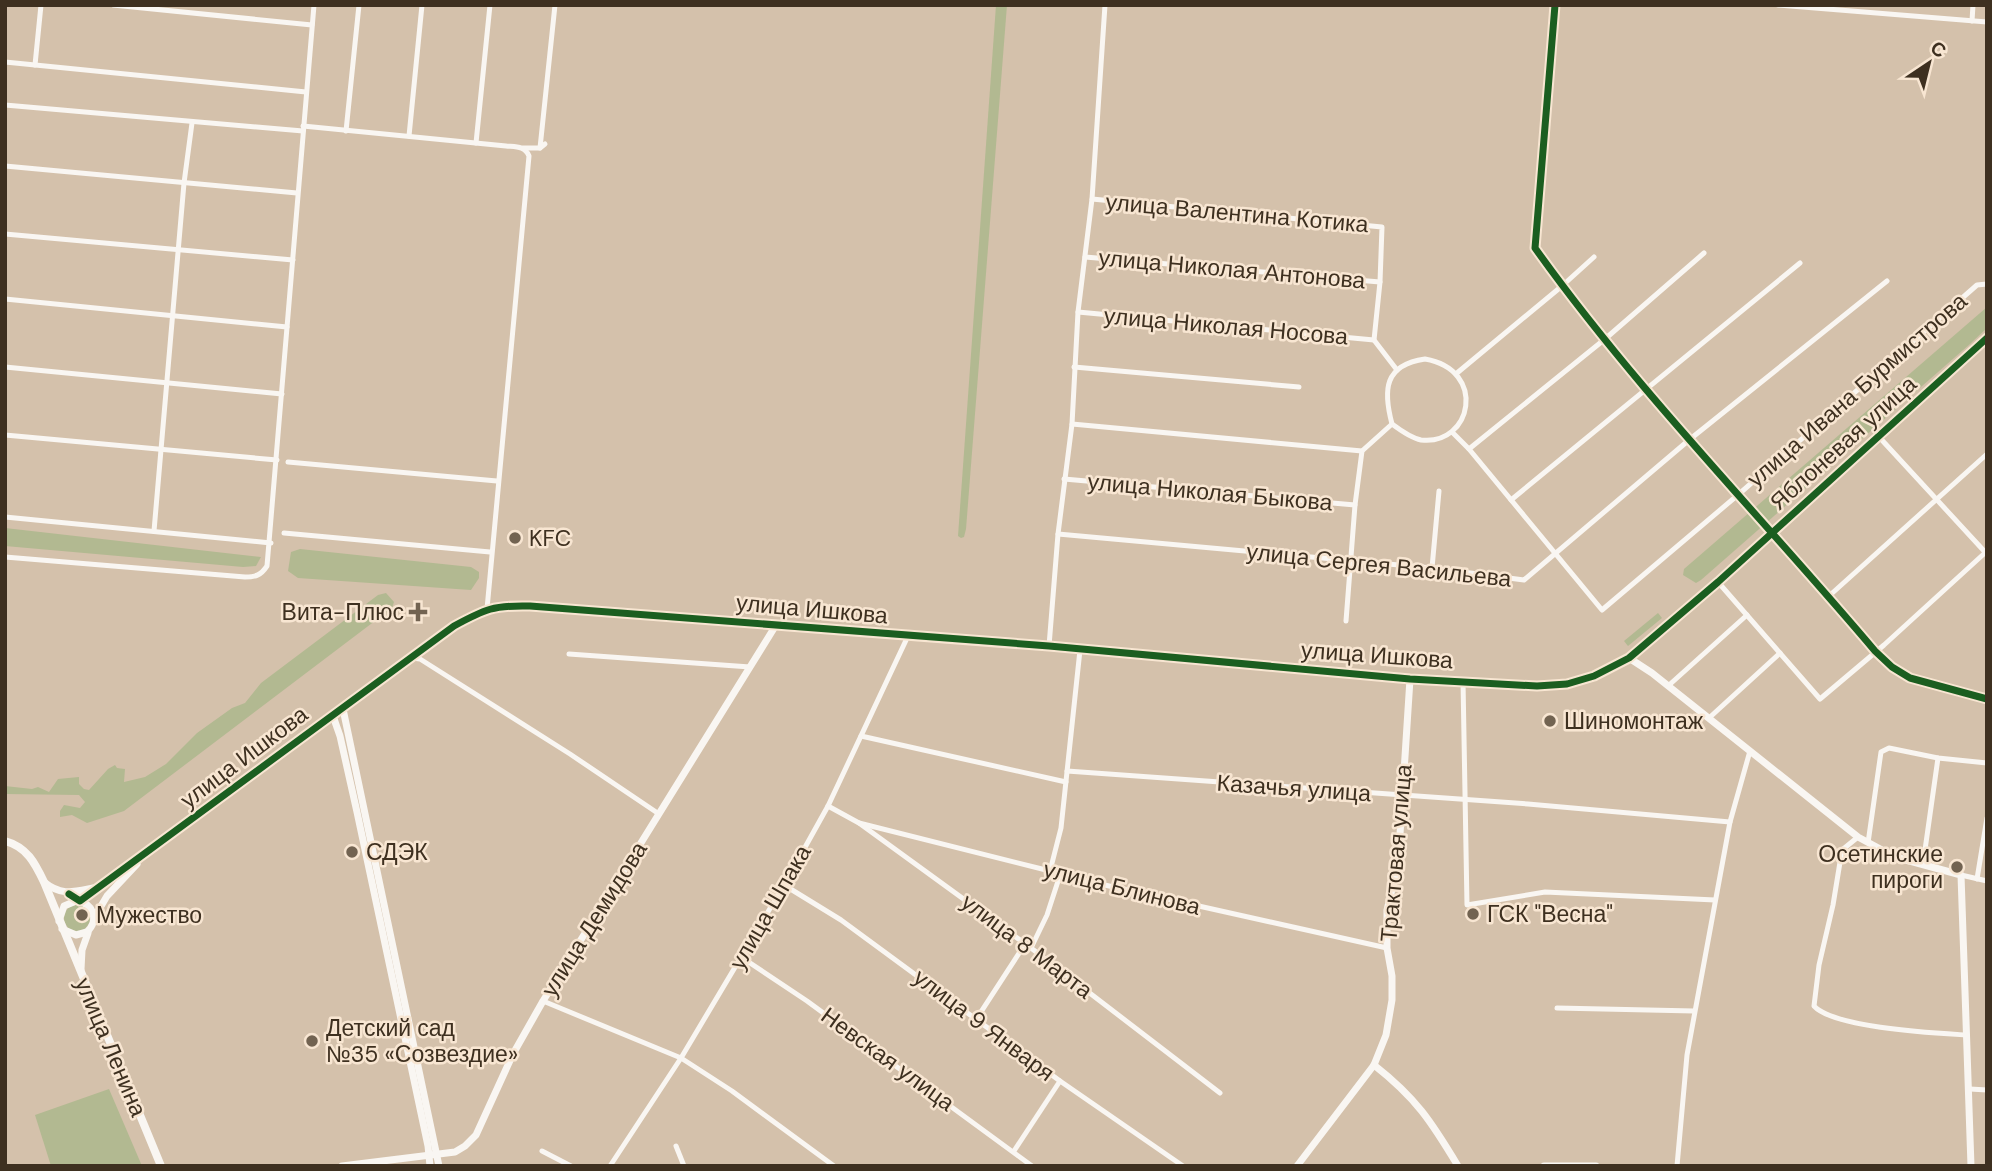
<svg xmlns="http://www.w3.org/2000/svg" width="1992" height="1171" viewBox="0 0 1992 1171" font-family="'DM Sans',sans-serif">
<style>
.green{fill:#b2b991}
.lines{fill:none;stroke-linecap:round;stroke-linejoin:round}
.minor{stroke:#f9f6f2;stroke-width:5}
.tertiary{stroke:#f9f6f2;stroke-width:7}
.secondary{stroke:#f9f6f2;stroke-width:8}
.cycleway-casing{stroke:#f8e6d2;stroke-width:11}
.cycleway{stroke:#1b5e20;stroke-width:7}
.poi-dot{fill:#726351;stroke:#f8e6d2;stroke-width:2.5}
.labels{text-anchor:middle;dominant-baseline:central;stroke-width:5;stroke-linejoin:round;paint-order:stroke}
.street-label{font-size:23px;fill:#3e3020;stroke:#f8e6d2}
.poi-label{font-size:23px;fill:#3e3020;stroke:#f8e6d2;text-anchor:start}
</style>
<rect width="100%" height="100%" fill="#d4c1ab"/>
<g class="green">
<path d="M996,5h11l-41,524 -2,8 -3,1 -3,-2z"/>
<path d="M1987,307v21l-17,16 -269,236 -5,3 -13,-8 1,-6z"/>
<path d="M5,528l256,29 -5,9 -13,1 -238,-21z"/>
<path d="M300,549l171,18 8,5v6l-8,12 -173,-12 -10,-7 3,-19z"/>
<path d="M386,593l8,9 -2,6 -268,203 -37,12 -15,-8 -12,2v-6l4,-6 16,3 5,-6 -6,-7 -74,-1v-8l27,3 6,-2 11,5 9,-13 21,-2v7l5,5 5,1 19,-21 7,-4 2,3 8,1 -1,13 21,-5 21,-13 31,-31 35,-25 13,-5 16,-20 117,-88z"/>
<path d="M1658,613l4,5 -34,28 -4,-5z"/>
<circle cx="77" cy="918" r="13"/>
<path d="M109,1089l33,77h-91l-16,-51z"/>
</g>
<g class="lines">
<g class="minor">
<path d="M113,5l199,20"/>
<path d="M1555,5l-20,243c102,143 227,269 340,403l17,16 18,11 77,21"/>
<path d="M1778,5l209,17"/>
<path d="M1972,21l1,-16"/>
<path d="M5,62l301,30"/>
<path d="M35,65l6,-60"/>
<path d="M5,105l298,26"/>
<path d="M303,126l203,20c10,1 19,0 23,10l-42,453"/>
<path d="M346,131l13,-126"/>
<path d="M409,136l13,-131"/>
<path d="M476,143l14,-138"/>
<path d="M523,148h17l5,-4"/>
<path d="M540,148l15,-143"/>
<path d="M5,166l292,27"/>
<path d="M1092,199l290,28 -2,55 -6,58 23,30"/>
<path d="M5,234l288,26"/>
<path d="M1085,257l295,25"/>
<path d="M5,299l282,28"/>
<path d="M1078,312l296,28"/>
<path d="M1425,359c63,11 47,87 -4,81 -10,-2 -21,-10 -29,-16 -9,-34 -8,-59 33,-65z"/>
<path d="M5,367l277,27"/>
<path d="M1074,367l225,20"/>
<path d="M1457,373l105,-87 32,-29"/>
<path d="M1072,424l290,27"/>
<path d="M1452,432l17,17 133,161 137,-116 238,-209 10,-1"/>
<path d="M5,435l272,25"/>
<path d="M1880,438l105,114"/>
<path d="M1469,449l136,-110 99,-86"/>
<path d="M288,462l209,19"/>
<path d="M1064,479l291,26"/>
<path d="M1511,500l289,-237"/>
<path d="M5,517l266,26"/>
<path d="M154,531l30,-348 8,-60"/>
<path d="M284,533l206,19"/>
<path d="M1058,534l374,34 92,12 165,-140 198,-159"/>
<path d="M5,557l240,20c11,0 16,-2 22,-11l47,-561"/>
<path d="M1432,568l7,-77"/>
<path d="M1718,582l102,117 64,-54 103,-94"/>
<path d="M1829,596l158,-142"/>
<path d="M1346,621l9,-116 7,-54 30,-27"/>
<path d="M1049,646l9,-112 14,-110 6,-112 14,-113 13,-194"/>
<path d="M569,654l181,13"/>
<path d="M412,658l8,1 150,95 89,60"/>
<path d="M1463,681l4,224 78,-13 170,8"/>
<path d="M1668,686l79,-71"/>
<path d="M1709,718l71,-65"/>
<path d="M861,736l205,46"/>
<path d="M1067,771l461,33 202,18"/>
<path d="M828,806l31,17 172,125 189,145"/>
<path d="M859,823l191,48 10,4 327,73"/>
<path d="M1858,837l-16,13 -9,55 -14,60 -5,41c20,22 121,27 152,29"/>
<path d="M1868,843l13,-91 8,-4 49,10 49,5"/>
<path d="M1923,864l15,-106"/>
<path d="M1050,871l11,-43 19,-178"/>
<path d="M1961,875l26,6"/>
<path d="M1977,879l10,-61"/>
<path d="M784,885l57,35 219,161 123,85"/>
<path d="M1031,948l16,-33 13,-40"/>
<path d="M741,957l66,44 225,165"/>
<path d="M543,1001l138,57 51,33 102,75"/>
<path d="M1557,1008l137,3"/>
<path d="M977,1018l48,-74"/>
<path d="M1970,1089l17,1"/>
<path d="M676,1146l8,20"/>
<path d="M542,1151l29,15"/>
<path d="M1014,1151l46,-70"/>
<path d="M610,1166l71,-108 103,-173 44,-79 80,-170"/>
<path d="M1677,1166l10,-111 43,-233 20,-71"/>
</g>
<g class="tertiary">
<path d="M1629,658l23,15 206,164 37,20 66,18 10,291"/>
<path d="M343,709l96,457"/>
<path d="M333,716l7,20 17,76 71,334 2,20"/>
<path d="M44,882c17,14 29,10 49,6"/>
<path d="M69,894l11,7 374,-275c31,-17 40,-21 76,-20l519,40 361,33 127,7 30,-2 27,-8 35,-18 89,-76 269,-244"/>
<path d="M94,918l13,-22 30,-32"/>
<path d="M59,921l5,-15 12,-5c17,2 24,18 11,31l-11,3 -14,-6"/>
<path d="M81,969l1,-19 6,-17"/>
<path d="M1374,1065c42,33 57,56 84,101"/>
<path d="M342,1166l113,-14 10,-6 11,-11 37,-81 30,-53 233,-376"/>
<path d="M1297,1166l77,-101 12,-30 6,-35v-24l-5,-28v-38l11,-45 12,-186"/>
<path d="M1544,1166h52"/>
</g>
<path class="secondary" d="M5,841c22,6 30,22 39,41l117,284"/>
<defs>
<g id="cycleway">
<path d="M1555,5l-20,243c102,143 227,269 340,403l17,16 18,11 77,21"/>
<path d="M69,894l11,7 374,-275c31,-17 40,-21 76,-20l519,40 361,33 127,7 30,-2 27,-8 35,-18 89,-76 269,-244"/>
</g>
</defs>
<use href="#cycleway" class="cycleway-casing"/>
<use href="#cycleway" class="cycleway"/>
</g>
<g class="poi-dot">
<circle cx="515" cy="538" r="7"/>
<path d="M414.5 601.5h7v7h7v7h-7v7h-7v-7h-7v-7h7z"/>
<circle cx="1550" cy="721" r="7"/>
<circle cx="352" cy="852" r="7"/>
<circle cx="1957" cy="867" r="7"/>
<circle cx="1473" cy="914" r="7"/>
<circle cx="82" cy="915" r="7"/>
<circle cx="312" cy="1041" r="7"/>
</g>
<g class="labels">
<g class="street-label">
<text transform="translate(1237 213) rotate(5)">улица Валентина Котика</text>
<text transform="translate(1232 269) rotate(5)">улица Николая Антонова</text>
<text transform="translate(1226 326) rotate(5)">улица Николая Носова</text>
<text transform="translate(1857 390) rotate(-41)">улица Ивана Бурмистрова</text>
<text transform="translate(1843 443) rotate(-42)">Яблоневая улица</text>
<text transform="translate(1210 492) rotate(5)">улица Николая Быкова</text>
<text transform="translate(1379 565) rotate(6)">улица Сергея Васильева</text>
<text transform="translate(812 609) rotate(5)">улица Ишкова</text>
<text transform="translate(1377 655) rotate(4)">улица Ишкова</text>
<text transform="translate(244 757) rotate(-37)">улица Ишкова</text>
<text transform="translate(1294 788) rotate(4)">Казачья улица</text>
<text transform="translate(1396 853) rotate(-85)">Трактовая улица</text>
<text transform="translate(1122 888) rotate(14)">улица Блинова</text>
<text transform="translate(770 907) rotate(-60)">улица Шпака</text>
<text transform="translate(594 919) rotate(-58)">улица Демидова</text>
<text transform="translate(1027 946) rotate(37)">улица 8 Марта</text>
<text transform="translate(984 1025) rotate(37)">улица 9 Января</text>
<text transform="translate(111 1047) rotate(67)">улица Ленина</text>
<text transform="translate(888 1059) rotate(36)">Невская улица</text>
</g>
<g class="poi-label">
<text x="529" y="538">KFC</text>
<text x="404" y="612" text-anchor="end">Вита-Плюс</text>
<text x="1564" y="721">Шиномонтаж</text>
<text x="366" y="852">СДЭК</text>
<text x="1943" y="854" text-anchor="end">Осетинские<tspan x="1943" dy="26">пироги</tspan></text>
<text x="1487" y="914">ГСК "Весна"</text>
<text x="96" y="915">Мужество</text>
<text x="326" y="1028">Детский сад<tspan x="326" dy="26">№35 «Созвездие»</tspan></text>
</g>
</g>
<rect width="1992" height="1171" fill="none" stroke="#3e3020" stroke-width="14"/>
<g transform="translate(1929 63) rotate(35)" stroke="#f8e6d2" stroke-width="5" paint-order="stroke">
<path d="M0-5L12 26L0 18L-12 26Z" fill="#3e3020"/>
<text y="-10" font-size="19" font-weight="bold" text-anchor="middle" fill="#3e3020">С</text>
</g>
</svg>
